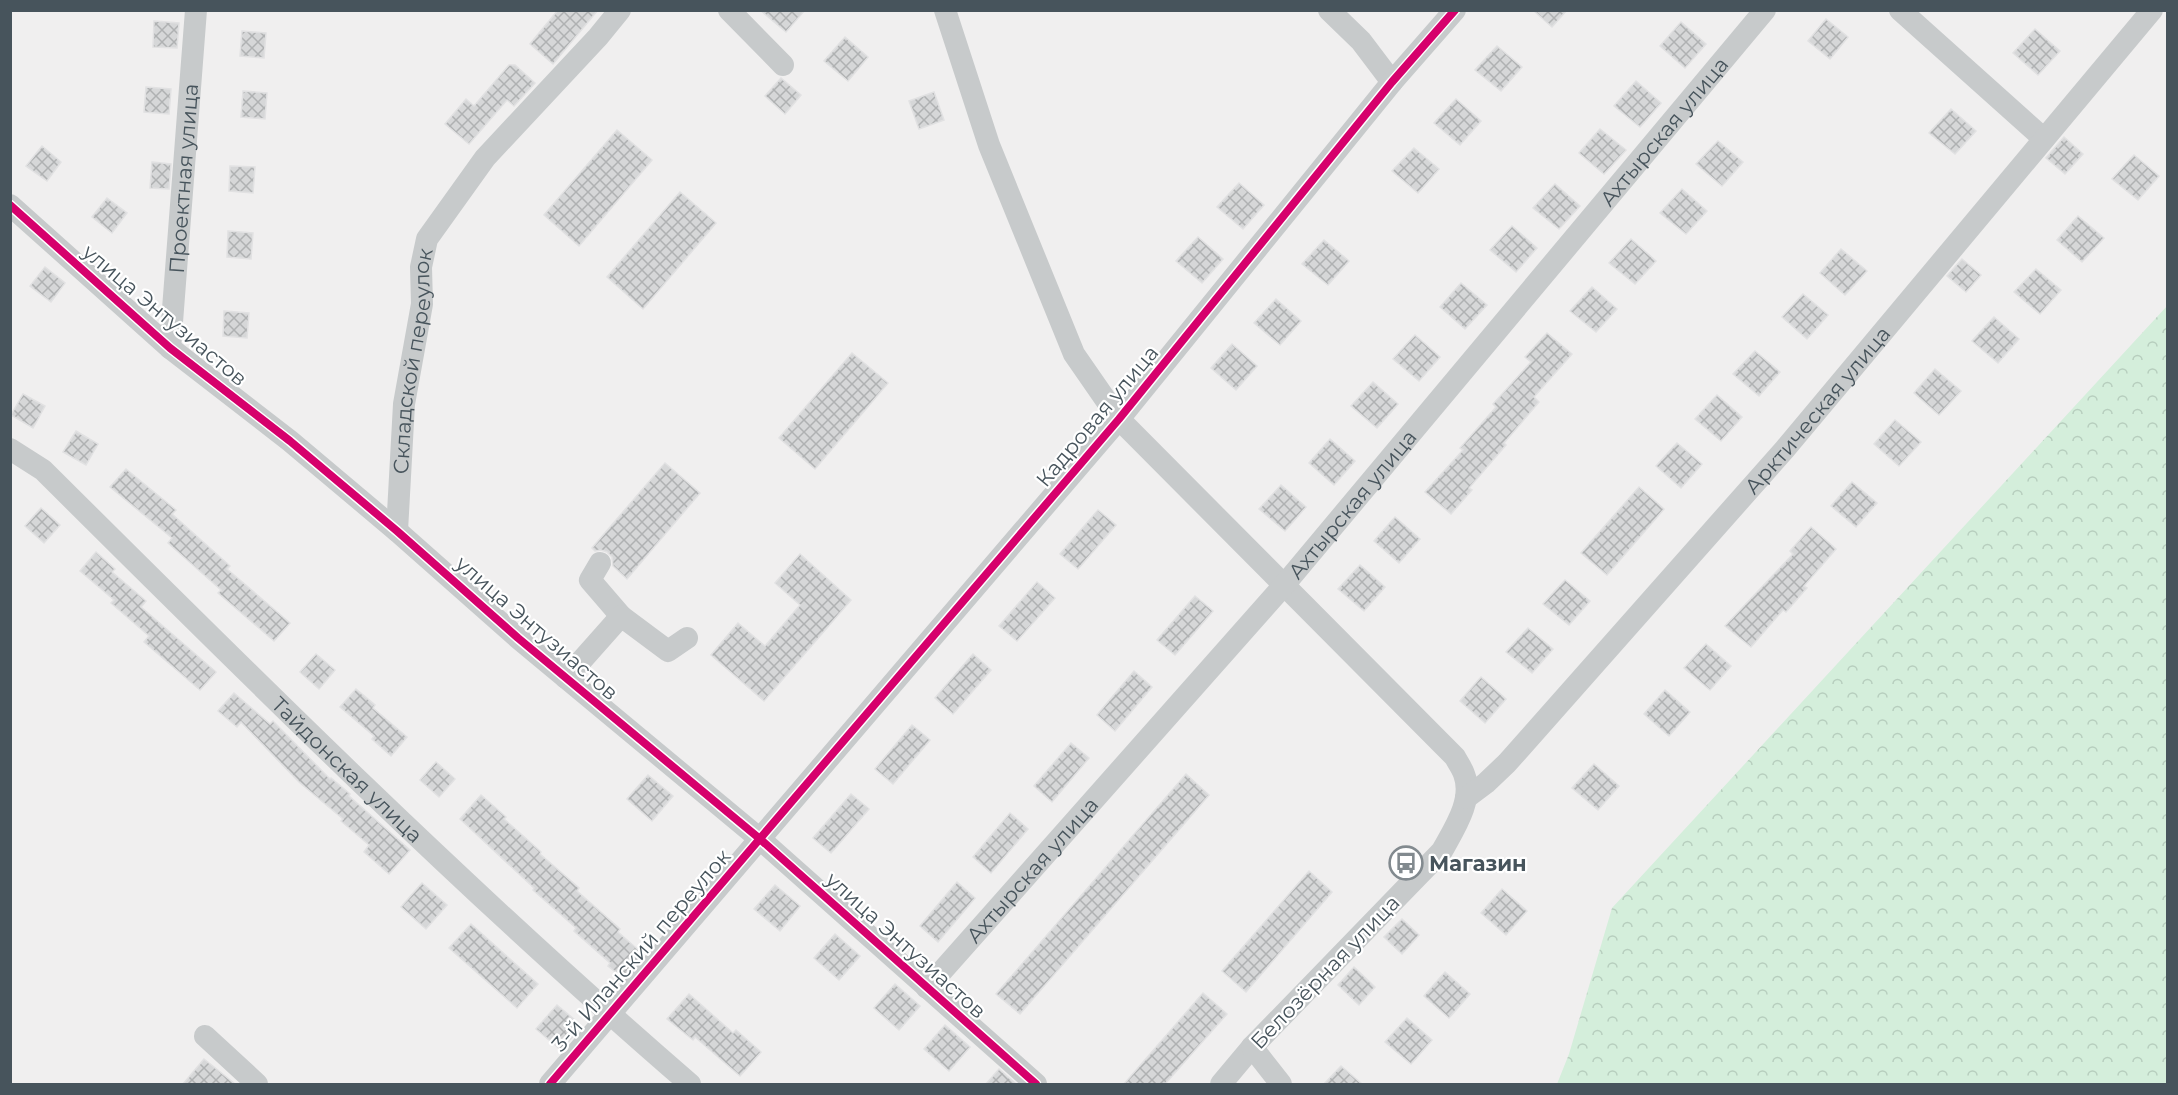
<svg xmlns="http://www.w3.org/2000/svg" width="2178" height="1095" viewBox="0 0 2178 1095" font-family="Montserrat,sans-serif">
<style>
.forest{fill:url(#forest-crowns)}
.building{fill:url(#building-cross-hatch);stroke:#e1e1e2;stroke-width:1.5}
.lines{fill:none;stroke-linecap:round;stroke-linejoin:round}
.minor{stroke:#c7cacb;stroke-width:22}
.cycleway-casing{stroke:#fff;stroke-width:11}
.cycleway{stroke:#d6006c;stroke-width:8}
.labels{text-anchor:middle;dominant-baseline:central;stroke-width:4.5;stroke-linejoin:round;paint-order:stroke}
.street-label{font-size:21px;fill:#47545c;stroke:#fff}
.poi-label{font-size:21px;font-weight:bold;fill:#47545c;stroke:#fff;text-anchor:start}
</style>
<defs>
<pattern id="forest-crowns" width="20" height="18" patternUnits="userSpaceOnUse" patternTransform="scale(1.5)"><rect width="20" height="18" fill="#d4eedb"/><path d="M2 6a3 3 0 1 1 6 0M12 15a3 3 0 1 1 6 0" fill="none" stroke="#b7cebe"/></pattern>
<pattern id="building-cross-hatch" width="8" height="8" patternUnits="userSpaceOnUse" patternTransform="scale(1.5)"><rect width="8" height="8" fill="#d6d7d8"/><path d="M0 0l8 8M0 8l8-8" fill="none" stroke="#afb1b2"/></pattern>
</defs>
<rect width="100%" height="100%" fill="#f0efef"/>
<path class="forest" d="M2167,306v778h-610l12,-30 43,-146z"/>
<g class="building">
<path d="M558,10h40l-45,54 -23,-20z"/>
<path d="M760,10h45l-19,22z"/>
<path d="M1533,10h34l-15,17z"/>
<path d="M1826,19l22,18 -18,22 -22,-18z"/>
<path d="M154,21l25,2 -2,25 -24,-1z"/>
<path d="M1681,22l25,22 -21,24 -25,-22z"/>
<path d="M2035,29l25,22 -22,24 -25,-22z"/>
<path d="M242,31l24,2 -2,25 -24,-2z"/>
<path d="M845,37l23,20 -20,24 -24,-20z"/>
<path d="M1497,46l25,21 -21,24 -26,-21z"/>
<path d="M509,65h6l20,18 -21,23 -7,-6 -38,44 -24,-20 21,-25 8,7z"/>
<path d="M781,78l20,17 -16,19 -20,-18z"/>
<path d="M1636,81l25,22 -21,24 -26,-21z"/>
<path d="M146,87l25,2 -2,25 -25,-2z"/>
<path d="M243,91l24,2 -2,26 -24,-2z"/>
<path d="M934,92l10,28 -25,9 -10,-28z"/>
<path d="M1456,99l25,22 -21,24 -26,-22z"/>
<path d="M1951,109l25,22 -21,23 -26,-21z"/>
<path d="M1600,129l26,21 -22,24 -25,-21z"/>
<path d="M617,130l35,30 -73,86 -35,-31z"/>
<path d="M2064,137l19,17 -18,20 -19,-16z"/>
<path d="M1718,141l25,21 -21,24 -26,-22z"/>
<path d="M42,146l19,16 -14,19 -21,-15z"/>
<path d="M1414,148l25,21 -21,24 -26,-22z"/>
<path d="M2134,155l25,21 -21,24 -26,-21z"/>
<path d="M152,162l19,2 -2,25 -19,-1z"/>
<path d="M230,166l25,1 -2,26 -24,-2z"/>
<path d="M1239,183l25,22 -21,24 -26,-22z"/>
<path d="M1555,184l25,22 -21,23 -26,-21z"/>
<path d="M1682,189l25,22 -21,23 -26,-21z"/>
<path d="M680,192l36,31 -73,86 -36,-32z"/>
<path d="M107,198l20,15 -15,20 -20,-16z"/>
<path d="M2078,216l26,22 -22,24 -25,-22z"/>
<path d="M1512,226l25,22 -21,24 -26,-22z"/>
<path d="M228,231l25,2 -2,26 -24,-2z"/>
<path d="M1198,237l25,22 -21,24 -26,-22z"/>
<path d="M1631,239l25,22 -21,23 -26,-21z"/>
<path d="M1324,240l25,21 -21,24 -26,-21z"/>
<path d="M1841,249l26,22 -22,24 -25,-22z"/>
<path d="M1962,259l19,16 -15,17 -19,-16z"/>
<path d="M45,267l20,16 -14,19 -21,-16z"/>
<path d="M2036,269l25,21 -21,24 -26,-22z"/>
<path d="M1461,283l26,22 -22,24 -25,-22z"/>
<path d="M1592,287l25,22 -21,23 -26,-21z"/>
<path d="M1803,294l25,21 -21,24 -25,-22z"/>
<path d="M1276,299l25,22 -21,24 -26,-22z"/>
<path d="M224,311l25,2 -2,25 -24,-2z"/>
<path d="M1994,317l25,22 -21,24 -26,-22z"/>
<path d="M1547,333l25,21 -38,43 5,5 -35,41 2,2 -37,43 3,2 -21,24 -26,-22 38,-42 -3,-2 36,-41 -3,-3 38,-42 -6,-5z"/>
<path d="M1415,335l25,22 -21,24 -26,-22z"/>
<path d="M1232,344l25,22 -21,24 -25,-22z"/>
<path d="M1755,351l25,21 -21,24 -26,-22z"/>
<path d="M852,353l36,30 -73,86 -36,-31z"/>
<path d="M1935,369l26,22 -22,24 -25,-22z"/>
<path d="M1373,382l25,22 -21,24 -26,-22z"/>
<path d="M23,394l22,12 -12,22 -22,-13z"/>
<path d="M1717,395l25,22 -21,24 -26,-22z"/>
<path d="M1895,420l26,22 -22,24 -25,-22z"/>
<path d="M76,431l22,13 -12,21 -23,-13z"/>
<path d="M1330,439l25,22 -21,24 -25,-22z"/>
<path d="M1677,443l25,21 -21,24 -25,-22z"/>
<path d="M665,463l35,30 -73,86 -14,-13 -1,-9 -5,-5 -6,-2 -6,1 -3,-3z"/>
<path d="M126,469l50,41 -4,4 58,52 -3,3 63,54 -16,18 -56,-48 3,-3 -53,-47 4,-5 -62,-51z"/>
<path d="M1852,482l25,21 -21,24 -25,-21z"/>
<path d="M1281,485l25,22 -21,24 -26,-22z"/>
<path d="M1639,487l25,22 -57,66 -26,-22z"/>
<path d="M41,508l19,17 -16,18 -19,-17z"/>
<path d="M1098,510l18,15 -38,44 -18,-15z"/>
<path d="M1395,517l25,22 -21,24 -25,-22z"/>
<path d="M1811,527l25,22 -32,37 3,2 -21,24 -3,-2 -32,37 -26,-21 68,-72 -3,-3z"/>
<path d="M96,552l19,17 -3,3 34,29 -5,6 75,65 -16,18 -56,-48 5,-6 -38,-33 3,-3 -34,-29z"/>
<path d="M800,554l51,46 -87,101 -53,-46 27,-32 27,23 35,-41 -25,-22z"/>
<path d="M1360,565l25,22 -21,24 -26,-22z"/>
<path d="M1565,580l25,21 -21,24 -26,-21z"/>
<path d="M1037,582l18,16 -38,43 -18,-15z"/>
<path d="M1195,596l18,15 -38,44 -18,-15z"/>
<path d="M1528,628l25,21 -21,24 -26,-21z"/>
<path d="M1706,644l25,22 -21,24 -26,-22z"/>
<path d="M316,654l19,16 -16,19 -19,-17z"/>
<path d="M973,654l18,16 -38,44 -18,-16z"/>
<path d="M1134,671l18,16 -37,44 -18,-16z"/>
<path d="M1481,677l25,22 -21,24 -25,-22z"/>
<path d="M356,689l19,16 -2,3 34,29 -16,19 -19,-17 2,-3 -34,-29z"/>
<path d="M1665,690l25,22 -21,24 -25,-22z"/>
<path d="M234,693l36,31 3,-3 57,58 1,-1 19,16 -1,2 61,54 -21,24 -25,-22 5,-7 -28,-24 2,-2 -44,-37 -58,-60 -4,5 -19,-16z"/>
<path d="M912,725l18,15 -37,44 -18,-15z"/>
<path d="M1071,743l18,15 -37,44 -18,-16z"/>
<path d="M436,762l19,17 -16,18 -19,-17z"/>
<path d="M1594,764l25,22 -21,24 -26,-22z"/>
<path d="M1186,774l23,21 -189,219 -24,-20z"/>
<path d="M648,775l25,21 -21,25 -25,-22z"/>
<path d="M851,794l18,15 -38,44 -18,-15z"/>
<path d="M481,795l25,22 -2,2 37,33 -1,2 39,34 -2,3 43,38 -2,3 25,22 -20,24 -15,-12 2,-3 -36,-32 2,-3 -43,-38 1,-2 -74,-69z"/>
<path d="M1010,813l18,16 -37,44 -18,-16z"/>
<path d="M1309,871l23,21 -86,100 -24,-21z"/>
<path d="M957,882l18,16 -37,44 -18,-16z"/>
<path d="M422,883l25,22 -21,24 -25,-22z"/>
<path d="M775,885l25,21 -20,25 -26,-22z"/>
<path d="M1502,889l25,22 -21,24 -25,-22z"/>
<path d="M1402,919l17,16 -17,19 -18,-17z"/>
<path d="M471,924l67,60 -21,24 -68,-60z"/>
<path d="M835,934l25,22 -21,24 -25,-22z"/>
<path d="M1354,967l21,20 -16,18 -21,-20z"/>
<path d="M1445,972l25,22 -21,24 -25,-22z"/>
<path d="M895,984l25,22 -21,24 -25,-22z"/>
<path d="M1203,993l24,21 -62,70h-41z"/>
<path d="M689,994l44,39 3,-3 25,22 -21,24 -45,-39 -2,3 -26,-21z"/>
<path d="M557,1005l25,21 -21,24 -25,-21z"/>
<path d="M1407,1018l25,22 -21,24 -26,-22z"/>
<path d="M945,1025l25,22 -21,24 -25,-22z"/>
<path d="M204,1059l31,25h-52z"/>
<path d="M1341,1066l21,18h-38z"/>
<path d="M999,1069l17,15h-30z"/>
</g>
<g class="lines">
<g class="minor">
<path d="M729,10l54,55"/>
<path d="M945,10l44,135 85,209 45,65 336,338c3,6 7,11 9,17 10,26 -10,55 -22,77l-190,196 -31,37"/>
<path d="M1329,10l32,31 31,41"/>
<path d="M1900,10l144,129"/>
<path d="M10,205l160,143 120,93 107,90 121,107 242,201 276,245"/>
<path id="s1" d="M170,348l26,-338"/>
<path id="s2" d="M10,449l33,21c211,210 422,420 647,614"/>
<path id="s3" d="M397,531l7,-127 18,-100 -1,-37 6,-28 58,-81 113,-121 22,-27"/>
<path d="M600,563l-10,17 31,36"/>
<path d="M566,678l55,-62 47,35 19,-13"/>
<path id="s4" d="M1466,798l20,-15 21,-20 278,-314 367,-439"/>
<path id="s5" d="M927,988l358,-404 480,-574"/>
<path d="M205,1036l52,48"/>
<path d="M1252,1047l29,37"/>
<path d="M550,1084l569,-665 273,-337 63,-72"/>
</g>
<defs>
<g id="cycleway">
<path d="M10,205l160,143 120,93 107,90 121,107 242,201 276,245"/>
<path d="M550,1084l569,-665 273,-337 63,-72"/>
</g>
</defs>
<use href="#cycleway" class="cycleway-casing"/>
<use href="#cycleway" class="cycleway"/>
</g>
<defs>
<symbol id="bus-ring" viewBox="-11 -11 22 22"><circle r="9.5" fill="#fff" stroke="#828a8f" stroke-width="1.5"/><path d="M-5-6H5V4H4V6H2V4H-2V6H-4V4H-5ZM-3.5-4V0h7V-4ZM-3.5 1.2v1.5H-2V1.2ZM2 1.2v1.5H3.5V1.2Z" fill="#828a8f"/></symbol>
</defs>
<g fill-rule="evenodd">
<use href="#bus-ring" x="1387" y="844" width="38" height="38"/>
</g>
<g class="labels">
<g class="street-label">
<text stroke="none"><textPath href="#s5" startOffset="1130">Ахтырская улица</textPath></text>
<text stroke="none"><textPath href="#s1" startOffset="170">Проектная улица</textPath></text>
<text transform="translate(165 315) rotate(40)">улица Энтузиастов</text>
<text stroke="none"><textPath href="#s3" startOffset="171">Складской переулок</textPath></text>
<text stroke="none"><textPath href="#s4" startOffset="524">Арктическая улица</textPath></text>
<text transform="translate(1097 416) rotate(-50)">Кадровая улица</text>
<text stroke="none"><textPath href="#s5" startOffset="644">Ахтырская улица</textPath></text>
<text transform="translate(537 628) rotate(41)">улица Энтузиастов</text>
<text stroke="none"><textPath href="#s2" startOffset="466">Тайдонская улица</textPath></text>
<text stroke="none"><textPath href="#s5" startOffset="158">Ахтырская улица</textPath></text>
<text transform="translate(906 945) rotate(42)">улица Энтузиастов</text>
<text transform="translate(641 950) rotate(-49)">3-й Иланский переулок</text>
<text transform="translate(1325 972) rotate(-46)">Белозёрная улица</text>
</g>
<g class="poi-label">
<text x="1429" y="863">Магазин</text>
</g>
</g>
<rect width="2178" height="1095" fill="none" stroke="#47545c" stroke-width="24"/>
</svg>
